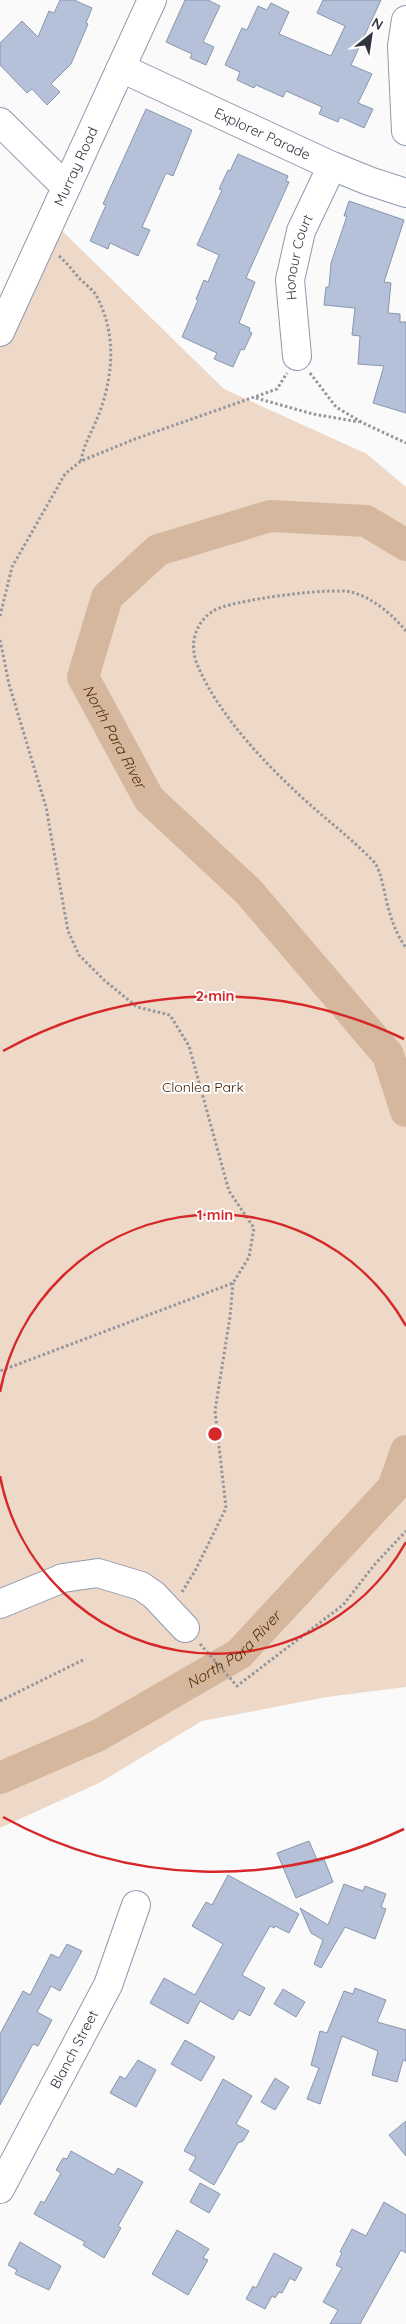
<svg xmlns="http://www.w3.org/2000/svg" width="406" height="2324" viewBox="0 0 406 2324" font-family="Quicksand,sans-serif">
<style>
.green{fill:#eed9c8}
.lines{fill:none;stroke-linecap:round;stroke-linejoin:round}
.river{stroke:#d5b79d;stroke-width:32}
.building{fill:#b5c1d9;stroke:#8a96ad}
.minor-casing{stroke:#8e99b1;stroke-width:30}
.path{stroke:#94969b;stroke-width:3;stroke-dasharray:2.5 2.5;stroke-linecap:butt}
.minor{stroke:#fff;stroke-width:28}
.ring{fill:none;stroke:#d62828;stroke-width:2.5}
.labels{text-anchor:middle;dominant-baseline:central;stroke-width:4;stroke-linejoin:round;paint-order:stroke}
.street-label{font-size:14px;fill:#31353f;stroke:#fff}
.park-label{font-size:14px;fill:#402102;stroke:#fff}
.water-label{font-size:15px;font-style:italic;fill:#532b00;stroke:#fff}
.centre{fill:#d62828;stroke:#fff;stroke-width:2.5}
.ring-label{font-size:15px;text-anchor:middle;font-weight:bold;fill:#d62828;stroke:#fff;stroke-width:4;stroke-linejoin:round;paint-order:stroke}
</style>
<rect width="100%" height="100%" fill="#fafafa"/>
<path class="green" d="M50,219l174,170 143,65 39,33v1200l-79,10 -125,24 -103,62 -99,45v-1497z"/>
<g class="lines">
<g class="river">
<path id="s1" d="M406,545l-40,-24 -96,-5 -112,34 -51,47 -24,80 66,122 99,92 140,164 18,56"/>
<path id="s2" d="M0,1778l99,-43 140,-81 154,-166 13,-37"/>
</g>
</g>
<g class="building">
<path d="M60,0h14l18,8 -6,15 2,1 -17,40 -20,20 9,8 -13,13 -15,-16 -5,4 -27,-28v-22l22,-22 16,16 11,-26 5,2z"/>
<path d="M185,0h23l12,6 -17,36 11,5 -8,18 -16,-7 2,-4 -26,-12z"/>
<path d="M323,0h58l-30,65 21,9 -14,29 15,6 -9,19 -24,-11 -2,5 -19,-8 3,-7 -36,-16 -3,6 -27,-12 -2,3 -17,-8 3,-8 -15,-7 17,-37 5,2 11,-24 9,4 4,-7 18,9 -10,22 52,22 14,-30 -28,-13z"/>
<path d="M146,109l46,21 -19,46 -7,-3 -24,54 8,3 -12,26 -28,-13 -2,6 -18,-8 16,-36 -3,-1z"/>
<path d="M238,154l50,22 -2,5 3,1 -43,96 9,4 -16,41 11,5 -1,3 3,2 -8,17 -3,-1 -8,18 -19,-8 3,-6 -35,-16 16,-37 -2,-1 8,-19 4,2 11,-27 -22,-10 25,-55 -3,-1 9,-19 2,1z"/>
<path d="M349,201l55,19 -20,62 7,1 -3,30 12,1v8h6v91l-33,-10 11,-37 -26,-2 2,-28 -8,-1 3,-27 -31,-3 2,-18h3l2,-24 16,-47h-3z"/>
<path d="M309,1841l9,21 6,-3 9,23 -37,16 -19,-45z"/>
<path d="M228,1875l71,39 -10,19 -14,-7 -1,2 -4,-2 -28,49 23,13 -15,28 -11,-6 -6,10 -33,-19 -12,23 -38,-21 14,-25 31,17 28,-51 -31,-18 14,-24 6,3z"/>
<path d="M344,1884l19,7 2,-5 21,8 -5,13 5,2 -11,30 -30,-12 -24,41 -7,-4 9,-24 -12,-7 -11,-25 28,17z"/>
<path d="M67,1944l15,7 -22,40 -9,-5 -14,26 15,8 -14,26 -5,-2 -33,61v-71l23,-43 7,4 21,-41 8,4z"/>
<path d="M355,1988l31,12 -9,22 29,8v31l-3,-1 -6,22 -25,-7 6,-24 -36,-15 -22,68 -13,-5 12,-31 -8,-3 9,-34 7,2 17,-42 9,3z"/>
<path d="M283,1989l22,13 -9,15 -22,-13z"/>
<path d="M185,2040l30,17 -14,24 -30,-17z"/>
<path d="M138,2060l18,10 -20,37 -26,-14 10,-17 5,3z"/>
<path d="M275,2078l14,9 -14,23 -14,-8z"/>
<path d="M223,2079l29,17 -16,28 13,7 -6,10 -5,2 -24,42 -25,-15 7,-13 -12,-6z"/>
<path d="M406,2121v35l-17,-21z"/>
<path d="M71,2151l43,24 4,-7 25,14 -25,44 3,2 -17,30 -21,-13 2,-3 -51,-28 7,-13 3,2 17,-30 -5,-3 7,-12 4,1z"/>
<path d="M200,2183l20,11 -11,19 -19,-11z"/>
<path d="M384,2202l22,13v38l-5,-3 -41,74h-30l8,-14 -15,-8 19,-34 -6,-3 6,-12 -2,-1 12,-23 14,7z"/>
<path d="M177,2230l32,19 -6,9 5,2 -20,35 -36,-21z"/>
<path d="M20,2242l41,24 -12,24 -34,-16 2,-4 -9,-5z"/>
<path d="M274,2253l28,15 -7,13 -5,-3 -8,15 -3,-1 -4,6 -3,-2 -7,13 -19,-10 7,-13 3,2z"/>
</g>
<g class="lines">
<defs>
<g id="minor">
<path d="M406,20l-4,26 4,85"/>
<path id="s3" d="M121,68l211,98 37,15 37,12"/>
<path d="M0,122l66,65"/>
<path id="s4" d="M0,332l152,-332"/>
<path id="s5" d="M297,356l-7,-76 11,-49 31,-65"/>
<path d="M0,1604l63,-26 35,-5 43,13 13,9 31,33"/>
<path id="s6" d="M0,2189l108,-204 28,-80"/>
</g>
</defs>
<use href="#minor" class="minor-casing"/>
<g class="path">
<path d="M59,256c8,7 14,15 21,23 5,5 12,10 16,16 20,37 18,78 4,116 -6,18 -16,31 -19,50"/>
<path d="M310,373l26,34 27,16 43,20"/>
<path d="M256,398l57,16 46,8"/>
<path d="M0,616l12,-49 53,-93 16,-13 54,-22 142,-50 10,-16"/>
<path d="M406,631c-13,-16 -34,-34 -55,-39 -19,-5 -121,8 -138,19 -18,12 -24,33 -16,53 23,55 75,107 119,146 20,17 41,34 59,53 6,8 10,33 13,44 4,15 9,28 18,41"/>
<path d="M0,640l9,44 37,123 22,124 11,24 25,25 33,27 33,8 19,31 40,145 25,37 -5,29 -16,26 -233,88"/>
<path d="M182,1592l13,-21 31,-63 -11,-97 15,-94 3,-34"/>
<path d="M200,1644l37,42 106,-81 32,-41 31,-33"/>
<path d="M0,1701l85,-42"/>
</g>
<use href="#minor" class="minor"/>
</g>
<g class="ring">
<path d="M406 1542A219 219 0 0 1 0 1476M0 1392A219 219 0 0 1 406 1326"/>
<path d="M404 1829A438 438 0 0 1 3 1817M3 1051A438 438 0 0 1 404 1039"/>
</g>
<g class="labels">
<g class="street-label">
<text stroke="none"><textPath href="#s3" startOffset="156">Explorer Parade</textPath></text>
<text stroke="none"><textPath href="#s4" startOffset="182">Murray Road</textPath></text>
<text stroke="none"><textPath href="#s5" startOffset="100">Honour Court</textPath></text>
<text stroke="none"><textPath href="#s6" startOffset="158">Blanch Street</textPath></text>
</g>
<g class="park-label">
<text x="203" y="1087">Clonlea Park</text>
</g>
<g class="water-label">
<text stroke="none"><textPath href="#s1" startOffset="480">North Para River</textPath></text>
<text stroke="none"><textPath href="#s2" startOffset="268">North Para River</textPath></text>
</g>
</g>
<circle cx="215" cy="1434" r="8" class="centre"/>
<g class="ring-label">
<text x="215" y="1001">2 min</text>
<text x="215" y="1220">1 min</text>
</g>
<g transform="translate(371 35) rotate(30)" stroke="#ffffff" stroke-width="4" paint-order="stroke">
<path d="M0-4L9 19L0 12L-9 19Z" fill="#31353f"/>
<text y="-8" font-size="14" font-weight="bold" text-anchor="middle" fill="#31353f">N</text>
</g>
</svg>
